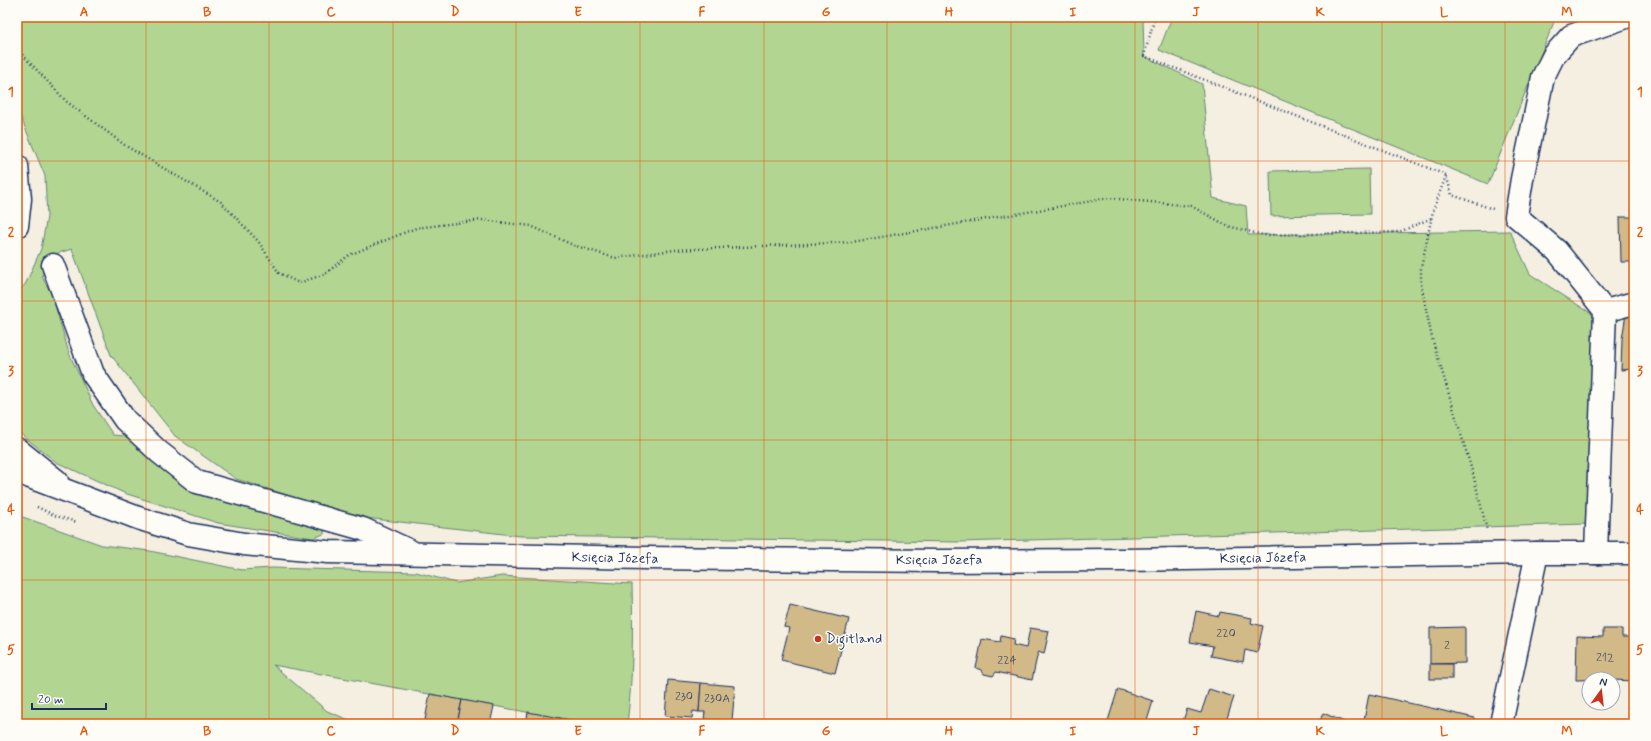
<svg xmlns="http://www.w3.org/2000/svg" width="1651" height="741" viewBox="0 0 1651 741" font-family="Mynerve,sans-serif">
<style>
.green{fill:#b2d691;stroke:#668278}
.building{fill:#d1b988;stroke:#1b2f5e}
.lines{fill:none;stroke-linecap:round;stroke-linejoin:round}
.minor-casing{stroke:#1b2f5e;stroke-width:25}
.path{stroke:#1b2f5e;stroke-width:2.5;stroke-dasharray:1 3;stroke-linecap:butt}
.minor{stroke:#fdfcf7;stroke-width:22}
.grid{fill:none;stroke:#e8590c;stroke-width:1;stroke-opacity:0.55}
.poi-dot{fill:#c8321e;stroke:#fdfcf7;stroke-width:1.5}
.labels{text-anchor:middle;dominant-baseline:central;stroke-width:3;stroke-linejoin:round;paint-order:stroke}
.number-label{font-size:12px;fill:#485268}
.street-label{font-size:14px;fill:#1b2f5e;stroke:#fdfcf7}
.poi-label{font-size:14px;fill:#1b2f5e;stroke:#fdfcf7;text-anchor:start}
.neatline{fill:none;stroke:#e8590c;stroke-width:1.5}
.grid-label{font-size:13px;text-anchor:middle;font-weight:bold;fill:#e8590c}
</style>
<rect width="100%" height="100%" fill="#f4efe1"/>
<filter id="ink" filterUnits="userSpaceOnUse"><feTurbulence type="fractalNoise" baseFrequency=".025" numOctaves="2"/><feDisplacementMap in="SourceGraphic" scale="8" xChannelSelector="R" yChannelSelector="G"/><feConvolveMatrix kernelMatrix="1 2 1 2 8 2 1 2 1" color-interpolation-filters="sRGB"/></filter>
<g filter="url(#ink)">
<g class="green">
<path d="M17,17h1126l1,39 58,28 11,114 33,8 2,29 262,-4 20,43 65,42 -8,208 -628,18 -438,-6 -164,-19 -121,-38 -61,-43 -64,-81 -39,-106 -24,7 -6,21 10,18 17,58 24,52 20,30 10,1 27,17 175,74 -1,7 -11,4 -95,-15 -94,-30 -68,-31 -39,-31v-137l9,-11 15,-34 6,-32 -2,-41 -28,-68z"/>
<path d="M1172,17h384l-68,167 -329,-134z"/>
<path d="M1369,169l1,45 -99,2 -1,-45z"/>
<path d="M17,515l85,30 48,6 92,19 29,-2 145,4 40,11 46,-7 130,8c1,47 1,93 -5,140h-36l-318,-59 54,46 32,13h-342z"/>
</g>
<g class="building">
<path d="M1620,217h14v45h-13z"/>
<path d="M1626,314h8v55l-13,1 1,-31z"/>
<rect x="1630" y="505" width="4" height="9"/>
<path d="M790,605l59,14 -14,54 -54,-13 8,-32 -5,-1z"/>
<path d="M1196,611l23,5 1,-4 32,6 -1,5 12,3 -6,27 -12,-3 -2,12 -32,-6 2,-10 -23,-4z"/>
<path d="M1465,627v36l-35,1v-36z"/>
<path d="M1030,628l19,3 -5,23 -6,-2 -6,28 -36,-8 -3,4 -9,-2 -3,-4 -5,-2 6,-29 18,3 1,-6 13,3 -1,6 13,3z"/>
<path d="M1603,629h19v8h12v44l-21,-1v-1l-37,1 1,-44 26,1z"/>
<rect x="1430" y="664" width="22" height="15"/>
<path d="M668,680l33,3 -2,29 -6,-1 -1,7 -27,-2z"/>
<path d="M701,683l34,3 -3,35 -28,-2 1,-7h-6z"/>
<path d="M1118,689l35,12 -7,23h-39z"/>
<path d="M1209,689l25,8 -8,24 3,1v2h-47l5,-15 14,4z"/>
<path d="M430,694l32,6 -5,24h-10l-22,-4z"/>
<path d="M1369,694l106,24 -2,6h-93l-16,-4z"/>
<path d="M462,700l32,6 -4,18h-33z"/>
<path d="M528,712l32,6 -1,6h-33z"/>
<path d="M1323,713l24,10v1h-28z"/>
<path d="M560,718l31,6h-32z"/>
</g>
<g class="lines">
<defs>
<g id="minor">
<path d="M17,166l3,33 -3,27"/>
<path d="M53,265l40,109 32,46 34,32 38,30 166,47 47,22"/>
<path d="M1605,311l29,-8"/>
<path d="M17,449l40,32"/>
<path d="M17,470l13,7 108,41 50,16 56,10 84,8 318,6 292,3 187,-1 412,-7h97"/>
<path d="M1596,553l9,-242 -48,-60 -41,-35 6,-37 21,-102 11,-22 17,-19 55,-19"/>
<path d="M1501,724l36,-171"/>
</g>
</defs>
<use href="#minor" class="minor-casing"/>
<g class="path">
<path d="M1155,17l-11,39 302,119 6,20 41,14"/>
<path d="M17,49l50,53 59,44 95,56 37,39 21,32 20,10 26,-9 24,-19 67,-27 66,-8 49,6 42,19 42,13 59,-8 178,-8 257,-44 82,8 37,20 35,9 136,-3 33,-14"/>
<path d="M1446,176l-13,35 -12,57v16l11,54 41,136 14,56"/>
<path d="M37,507l19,9 21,6"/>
</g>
<use href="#minor" class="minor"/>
</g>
</g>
<path class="grid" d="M146,17v707M269,17v707M393,17v707M516,17v707M640,17v707M764,17v707M887,17v707M1011,17v707M1135,17v707M1258,17v707M1382,17v707M1505,17v707M17,161h1617M17,301h1617M17,440h1617M17,580h1617"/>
<circle class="poi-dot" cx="818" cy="639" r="4"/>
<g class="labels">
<g class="number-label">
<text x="1226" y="634">220</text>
<text x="1447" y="646">2</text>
<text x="1605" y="658">212</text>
<text x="1007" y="661">224</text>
<text x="684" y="697">230</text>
<text x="717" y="699">230A</text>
</g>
<g class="street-label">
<text transform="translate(615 558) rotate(1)">Księcia Józefa</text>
<text transform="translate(1263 558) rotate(-1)">Księcia Józefa</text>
<text x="939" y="560">Księcia Józefa</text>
</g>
<g class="poi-label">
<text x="826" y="639">Digitland</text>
</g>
</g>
<rect width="1651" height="741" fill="none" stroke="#fdfcf7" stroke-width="44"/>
<g transform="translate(1601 691) rotate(15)"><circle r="19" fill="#fdfcf7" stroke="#a3aaba"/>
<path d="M0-3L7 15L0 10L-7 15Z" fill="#c8321e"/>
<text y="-6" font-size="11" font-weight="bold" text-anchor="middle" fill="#1b2f5e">N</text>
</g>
<path d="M32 703v6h74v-6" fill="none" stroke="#1b2f5e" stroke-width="2"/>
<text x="38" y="703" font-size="12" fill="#1b2f5e" stroke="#fdfcf7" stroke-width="3" paint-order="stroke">20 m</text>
<rect x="22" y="22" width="1607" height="697" class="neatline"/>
<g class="grid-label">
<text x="84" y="16">A</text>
<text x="207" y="16">B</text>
<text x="331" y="16">C</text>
<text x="455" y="16">D</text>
<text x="578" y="16">E</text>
<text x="702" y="16">F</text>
<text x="826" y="16">G</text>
<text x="949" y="16">H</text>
<text x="1073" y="16">I</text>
<text x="1196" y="16">J</text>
<text x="1320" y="16">K</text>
<text x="1444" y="16">L</text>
<text x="1567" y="16">M</text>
<text x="11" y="96">1</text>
<text x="1640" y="96">1</text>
<text x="11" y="236">2</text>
<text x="1640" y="236">2</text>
<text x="11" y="375">3</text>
<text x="1640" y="375">3</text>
<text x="11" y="514">4</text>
<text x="1640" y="514">4</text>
<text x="11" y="654">5</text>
<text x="1640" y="654">5</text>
<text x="84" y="735">A</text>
<text x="207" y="735">B</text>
<text x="331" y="735">C</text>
<text x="455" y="735">D</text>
<text x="578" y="735">E</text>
<text x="702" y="735">F</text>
<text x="826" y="735">G</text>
<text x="949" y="735">H</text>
<text x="1073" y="735">I</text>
<text x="1196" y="735">J</text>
<text x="1320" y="735">K</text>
<text x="1444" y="735">L</text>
<text x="1567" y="735">M</text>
</g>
</svg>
